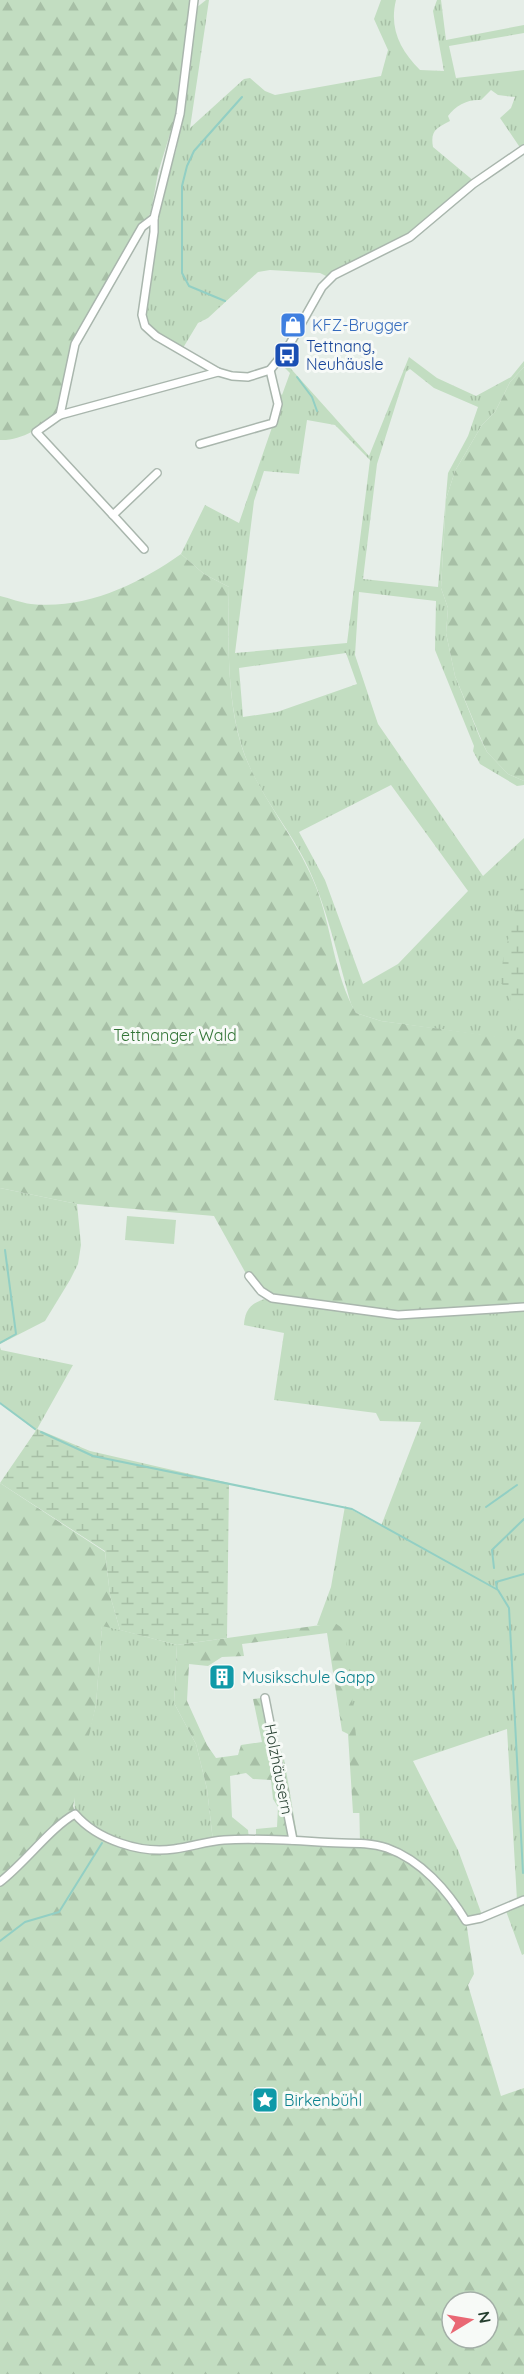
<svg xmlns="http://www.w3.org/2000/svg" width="524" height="2374" viewBox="0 0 524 2374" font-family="Quicksand,sans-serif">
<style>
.grass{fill:url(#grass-tufts);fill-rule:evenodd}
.forest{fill:url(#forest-firs);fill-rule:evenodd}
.wetland{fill:url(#wetland-marsh)}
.pitch{fill:#c2ddc1}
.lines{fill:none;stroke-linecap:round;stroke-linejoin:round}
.stream{stroke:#92cfc4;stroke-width:2}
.minor-casing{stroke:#a9b6ad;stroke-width:10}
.minor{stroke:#fff;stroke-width:7}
.labels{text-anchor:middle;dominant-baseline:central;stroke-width:6;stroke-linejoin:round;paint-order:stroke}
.shop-label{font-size:16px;fill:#366cbe;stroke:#f7faf7;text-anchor:start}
.transit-label{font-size:16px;fill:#164399;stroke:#f7faf7;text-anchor:start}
.park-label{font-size:16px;fill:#327436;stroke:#f7faf7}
.culture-label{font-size:16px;fill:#0d838f;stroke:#f7faf7;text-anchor:start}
.street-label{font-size:16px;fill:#263f30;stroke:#f7faf7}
</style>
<defs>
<pattern id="grass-tufts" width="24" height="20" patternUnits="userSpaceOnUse" patternTransform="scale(1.5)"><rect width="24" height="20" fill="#c2ddc1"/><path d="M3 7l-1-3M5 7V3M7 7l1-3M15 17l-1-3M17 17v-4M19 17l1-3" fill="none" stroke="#a7bfa6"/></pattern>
<pattern id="forest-firs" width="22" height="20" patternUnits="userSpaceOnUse" patternTransform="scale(1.5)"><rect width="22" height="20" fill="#c2ddc1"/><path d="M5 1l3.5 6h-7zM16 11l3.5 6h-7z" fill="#a7bfa6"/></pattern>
<pattern id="wetland-marsh" width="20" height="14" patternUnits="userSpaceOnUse" patternTransform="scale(1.5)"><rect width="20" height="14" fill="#c2ddc1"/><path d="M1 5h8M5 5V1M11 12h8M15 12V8" fill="none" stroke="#a7bfa6"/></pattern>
</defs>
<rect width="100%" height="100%" fill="#e6eee8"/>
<g class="grass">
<path d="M206,0h3l-19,128 54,-49 6,-1 15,13 10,4 106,-19 7,-26 -14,-31 7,-19h15c-7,28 4,50 24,70l24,1 -11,-60 4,-11h4l5,40 78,-15v8l-75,13 7,32 68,-8v77l-3,2 -21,-31 11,-10 4,-11 -17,-2 -7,-5 -10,10c-13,-1 -25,5 -33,16l2,5c-13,7 -20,9 -17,26l42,35 -67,54 -68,32 -12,9 -8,-4 -50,-3 -12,2 -50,46 -10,5 -15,25c-16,-9 -34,-15 -37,-34l15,-123 15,-40 6,-31 14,-112z"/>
<path d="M409,357l28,21 39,18 35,-19 13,-16v6l-14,15 -15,30 -13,13 -27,46 -9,28 -5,89 7,20 -2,25 9,43 25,62 7,14 21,22 16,7v4l-7,1 -37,-22 -7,-13 1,-5 -39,-96 1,-49 -77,-9 -4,63 23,69 105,152 41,-38v203l-143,-20 -25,-8 -5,-9c-13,-46 -25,-101 -46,-143 -17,-33 -43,-64 -57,-98 -22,-52 -20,-121 -19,-176l-25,-13 -23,-20 24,-49 34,18 40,-116 -1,-16 4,4 8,-22 -9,-9 3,-3 85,95zM410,369l24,19 44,19 -10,29 -20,37 -10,114 -75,-8 14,-115 29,-92zM307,420l28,5 35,35 -23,183 -112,10 19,-152 10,-30 35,3zM346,653l11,31 -80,28 -34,5 -4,-49zM391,785l77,106 -70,73 -35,20 -38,-104 -26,-48z"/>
<path d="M0,1188l77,16 4,41 -3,19 -8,16 -25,41 -45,23z"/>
<path d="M265,1299l115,12 144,-2v588l-7,3 -10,-171 -94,32 45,89 24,65 -16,6 -106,-76 -1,-52 -26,-167 -16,-1 14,-38 14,-81 36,20 40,-104 -41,-1 -4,-8 -102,-13 10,-67 -40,-8c1,-15 7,-22 21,-26z"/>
<path d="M0,1347l1,3 72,15 -37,66 -36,-29z"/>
<path d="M102,1625l75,20 -3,58 22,41 11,45 6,52c-13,3 -27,8 -41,9 -37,1 -69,-13 -97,-36l-1,-24 22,-85z"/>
<path d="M524,1903v51l-2,1 -16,-44z"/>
</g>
<g class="forest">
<path d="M0,0h192l-16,114 -18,59 -7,39 -79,131 -13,72c-17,12 -38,26 -59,25z"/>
<path d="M524,367v414l-16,-7 -21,-22 -6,-13 -26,-63 -9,-43 2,-25 -7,-20 5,-89 9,-28 27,-46 13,-13 15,-30z"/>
<path d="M181,554l23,20 25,13c-1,54 -3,126 19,176 19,43 51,80 68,124 16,41 18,88 40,126l25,8 143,19v269l-144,2 -115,-12 -11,-11 -40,-72 -137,-12 -77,-16v-592c10,2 21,7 31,8 54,6 108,-20 150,-50z"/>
<path d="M0,1483l105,69 5,43 10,35 -18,-4 -6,79 -23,101c3,12 11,16 22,22 48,28 66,20 118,13l-6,-52 -11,-45 -22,-41 3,-58 158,-22 10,7 19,183h-11l-5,-79 -6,-3 -15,-98 -85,11 2,12 -22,1 -14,9 -19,-2 -2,37 20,44 9,13 22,-3 3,-10 21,-3 -9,-43 8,-1 23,61 14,81 88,8 45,28 35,45 8,53 -6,11 33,111 23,-8v286h-524zM246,1773l7,6 18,1 2,19 5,8 -1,20 -21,2v10h-7l-1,-9 -16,-13 -2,-41zM452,2302h36v36h-36z"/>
</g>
<g class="wetland">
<path d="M524,875v135l-13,-2 -1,-15 -10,-11 3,-22z"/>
<path d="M37,1429l53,22 139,32 -2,155 -50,7 -57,-15 -10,-35 -5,-44 -105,-68z"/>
</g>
<path class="pitch" d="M127,1216l49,4 -2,24 -49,-4z"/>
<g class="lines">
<g class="stream">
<path d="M225,301l-36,-15 -7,-13v-87l5,-20 7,-15 48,-54"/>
<path d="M297,377l15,20 5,14"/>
<path d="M0,1343l16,-9 -11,-84"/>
<path d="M0,1403l35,26"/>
<path d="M41,1432l52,24 259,53 146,81 11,18 14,265"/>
<path d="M486,1507l31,-22"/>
<path d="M494,1568l-2,-18 32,-31"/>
<path d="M497,1589l-1,-7 28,-8"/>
<path d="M0,1941l25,-19 34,-10 43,-69"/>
</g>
<defs>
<g id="minor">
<path d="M194,0l-14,114 -26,104v14l-12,83 3,11 11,10 62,36 14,4 16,1 22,-7 17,-21 35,-62 12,-12 76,-38 63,-53 51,-35"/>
<path d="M60,415l15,-71 67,-117 12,-9"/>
<path d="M200,444l73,-21 5,-19 -8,-34"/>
<path d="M157,473l-44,42 -77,-83 24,-17 158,-43"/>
<path d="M113,515l31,34"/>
<path d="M249,1276l12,15 11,7 126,17 126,-8"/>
<path d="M265,1698l28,142"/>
<path d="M0,1882c25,-19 51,-55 75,-68 22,26 66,40 99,35 17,-2 33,-8 50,-9 31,-2 63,0 95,2 22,2 47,-1 68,6 34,12 61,43 79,73l15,-3 43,-18"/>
</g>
</defs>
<use href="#minor" class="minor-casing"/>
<use href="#minor" class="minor"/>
</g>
<defs>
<symbol id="shop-square" viewBox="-11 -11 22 22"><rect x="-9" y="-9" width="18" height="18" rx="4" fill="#3f7fe0" stroke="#f7faf7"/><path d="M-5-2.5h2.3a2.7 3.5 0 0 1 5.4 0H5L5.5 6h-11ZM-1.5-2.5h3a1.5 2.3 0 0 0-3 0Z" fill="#fff"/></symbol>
<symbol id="bus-square" viewBox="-11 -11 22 22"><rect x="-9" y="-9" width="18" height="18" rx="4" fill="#1a4fb4" stroke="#f7faf7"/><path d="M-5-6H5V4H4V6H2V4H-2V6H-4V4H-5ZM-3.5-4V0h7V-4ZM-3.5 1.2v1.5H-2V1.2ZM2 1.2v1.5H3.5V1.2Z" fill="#fff"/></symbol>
<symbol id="building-square" viewBox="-11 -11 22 22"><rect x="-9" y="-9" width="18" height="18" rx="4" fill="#0f9aa8" stroke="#f7faf7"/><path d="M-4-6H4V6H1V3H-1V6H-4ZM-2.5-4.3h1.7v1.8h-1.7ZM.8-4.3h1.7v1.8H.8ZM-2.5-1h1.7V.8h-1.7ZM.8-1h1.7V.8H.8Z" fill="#fff"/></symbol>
<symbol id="sight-square" viewBox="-11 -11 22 22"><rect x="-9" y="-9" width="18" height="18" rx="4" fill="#0f9aa8" stroke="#f7faf7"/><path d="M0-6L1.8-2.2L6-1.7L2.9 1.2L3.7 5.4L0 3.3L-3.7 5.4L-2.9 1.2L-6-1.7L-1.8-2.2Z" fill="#fff"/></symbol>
</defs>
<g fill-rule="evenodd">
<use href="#shop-square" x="278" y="310" width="30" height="30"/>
<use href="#bus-square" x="272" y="340" width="30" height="30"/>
<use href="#building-square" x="207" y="1662" width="30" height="30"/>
<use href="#sight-square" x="250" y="2085" width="30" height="30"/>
</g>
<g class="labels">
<g class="shop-label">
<text x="312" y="325">KFZ-Brugger</text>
</g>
<g class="transit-label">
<text x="306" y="346">Tettnang,<tspan x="306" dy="18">Neuhäusle</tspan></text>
</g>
<g class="park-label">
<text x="175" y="1035">Tettnanger Wald</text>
</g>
<g class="culture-label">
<text x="242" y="1677">Musikschule Gapp</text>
<text x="284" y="2100">Birkenbühl</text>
</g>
<g class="street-label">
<text transform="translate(279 1769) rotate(79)">Holzhäusern</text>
</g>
</g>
<g transform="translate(470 2320) rotate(79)"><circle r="28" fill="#f7faf7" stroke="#a3afa7" stroke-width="1.5"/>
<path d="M0-4.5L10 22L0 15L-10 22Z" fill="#e96874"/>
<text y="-9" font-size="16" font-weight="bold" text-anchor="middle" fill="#263f30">N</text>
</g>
</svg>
